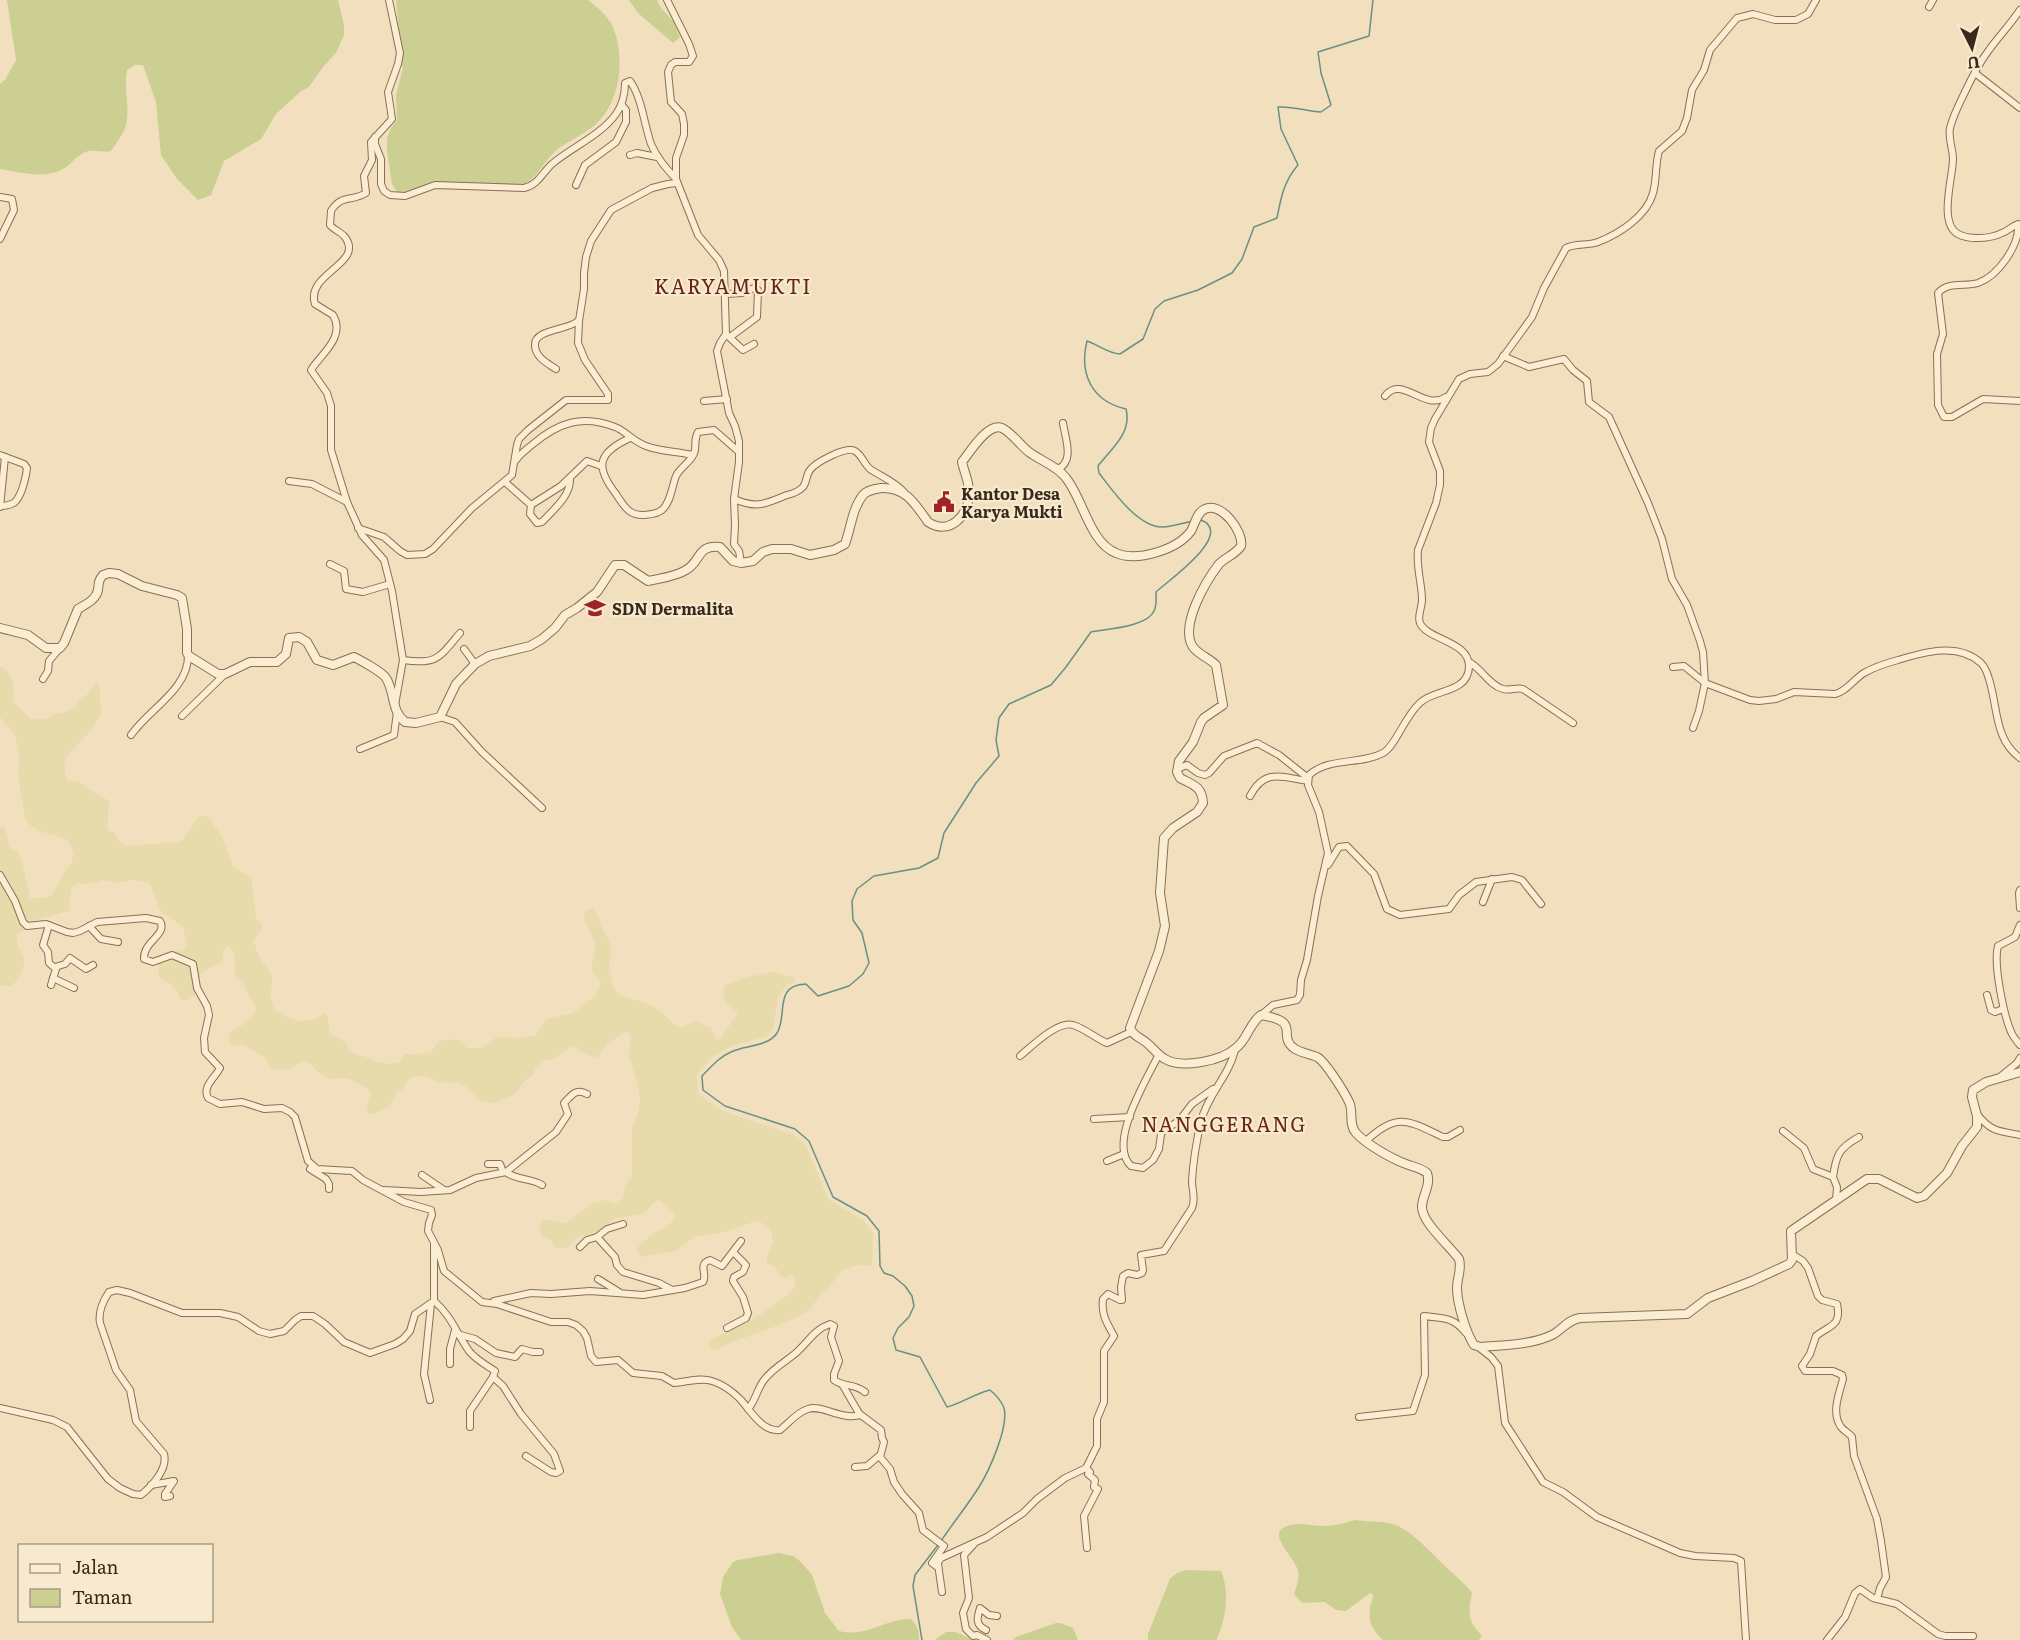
<svg xmlns="http://www.w3.org/2000/svg" width="2020" height="1640" viewBox="0 0 2020 1640" font-family="Literata,serif">
<style>
.farmland{fill:#e7dbab}
.green{fill:#cbcf92}
.lines{fill:none;stroke-linecap:round;stroke-linejoin:round}
.stream{stroke:#699085;stroke-width:1.5}
.minor-casing{stroke:#8a6f56;stroke-width:8}
.tertiary-casing{stroke:#8a6f56;stroke-width:10}
.minor{stroke:#fbedd2;stroke-width:6}
.tertiary{stroke:#fbedd2;stroke-width:8}
.labels{text-anchor:middle;dominant-baseline:central;stroke-width:4.5;stroke-linejoin:round;paint-order:stroke}
.poi-label{font-size:16px;font-weight:bold;fill:#39281b;stroke:#f8eace;text-anchor:start}
.quarter-label{font-size:20px;letter-spacing:1.5px;fill:#682518;stroke:#f8eace}
</style>
<rect width="100%" height="100%" fill="#f1dfbe"/>
<path class="farmland" d="M0,666l6,4 6,9 2,10 -1,13 18,17h14l9,-5 16,-3 7,-6 3,-6 8,-5 8,-11h3l2,31 -8,14 -27,29 -2,9 3,15 13,1 7,6 22,13 -2,29 8,3 4,9 8,4 54,-4 17,-25 8,-1 4,3 13,20 10,28 18,11 5,40 6,7 -1,5 -8,11 8,19 12,16 -3,19 4,14 12,8 13,4 14,-1 11,-7 4,3 1,14 2,4 16,9 1,5 7,6 14,4 8,4 14,2 9,-2 5,-8h16l10,-2 8,-11 18,-2 10,9h14l16,-11 26,1 13,-3 10,-16 27,-6 22,-17 6,-13 -8,-10 -2,-5 5,-23 -11,-24 -1,-9 8,-4 6,7 2,9 9,17 2,9 -2,18 4,18 5,9 28,8 13,7 14,13 8,5 13,-6h4l13,6 5,12 4,-1 18,-26 -12,-10 -3,-9 2,-9 22,-8 27,-5 20,6 1,5 -8,1 -9,14 -5,31 -6,7 -38,11 -18,11 -14,16 1,19 25,18 69,23 13,10 24,56 34,20 10,13 -1,33 -14,-1 -17,6 -11,15 -8,6 -11,16 -8,6 -21,10 -50,18 -16,8 -7,-3 1,-7 45,-22 34,-24 7,-10 -3,-9 -9,3 -4,-3 -5,-8 -8,-4v-8l6,-13 -1,-10 -6,-7 -8,-4 -5,1 -32,11 -23,3 -14,8 -7,7 -36,6 -4,-5v-4l14,-13 16,-9 8,-7 -1,-6 -14,-13 -4,1 -13,13 -28,4 -22,16 -17,4 -11,11 -10,-2 -5,-7 -9,-4 -2,-9 5,-7 22,3 27,-20 13,-3 8,3 4,-1 4,-3 3,-13 7,-10v-47l7,-20 1,-10 -2,-14 -9,-29 2,-20 -2,-3 -5,-1 -15,11 -12,14h-5l-12,-6 -3,-4 -5,-1 -17,12 -13,3 -7,7 -1,6 -11,9 -8,11 -20,9 -13,-2 -10,-10 -11,-8 -22,-1 -13,-6h-5l-9,1 -4,3 -4,8 -8,5 -6,13 -16,8h-4l-3,-4v-4l4,-13 -2,-3 -21,-12 -19,1 -13,-9 -6,-7 -5,-2 -9,3 -7,6 -9,-2 -5,2 -3,-1 -8,-12 -20,-12h-14l-1,-8 2,-5 19,-12 6,-8 -1,-8 -8,-12 -3,-9 -8,-5 -2,-26 -6,-7 -4,4 -2,13 -21,11 -1,4v15l-14,9 -5,-1 -4,-9 -6,-7 -13,-7 2,-21 8,-4 14,-1 5,-6 -3,-14 -2,-5 -21,-14 -12,-29 -17,-3 -14,3 -16,-3 -7,3 -18,1 -6,3 -2,24 -36,10 -8,9 -9,4 2,12 7,14 -4,14 -9,12h-12v-159h4l6,21 8,3 4,10 8,37h15l8,-4 10,-20 8,-10 3,-10 -5,-12 -8,-5 -22,-6 -8,-5 -6,-7 -7,-45 2,-15 -5,-24 -15,-18z"/>
<g class="green">
<path d="M7,0h331l6,25v10l-8,18 -13,14 -14,20 -8,4 -25,23 -15,25 -37,22 -13,34 -13,5 -21,-21 -16,-24 -5,-53 -13,-37h-8l-8,5c-4,20 5,42 -3,61 -4,7 -9,14 -13,20 -9,2 -19,-3 -28,2 -8,4 -13,13 -22,17 -18,9 -42,2 -61,-1v-85l5,-4 11,-20z"/>
<path d="M396,0h192c9,7 20,16 25,27 12,30 8,72 -15,95 -11,11 -26,17 -39,26 -19,14 -24,44 -53,36h-63l-36,11 -9,-2 -6,-9 -5,-33v-13l4,-10 6,-7 -1,-26 7,-27 -3,-9 1,-8z"/>
<path d="M629,0h28l4,8 12,13 7,16 -7,6 -35,-30z"/>
<path d="M1355,1520c11,2 23,1 34,3 20,4 41,29 56,43 9,9 19,16 27,27 -4,18 -5,29 10,42l-3,5h-96c-10,-10 -15,-16 -13,-31 0,-5 3,-8 3,-14l-3,-2 -24,18 -10,-1 -11,-8 -23,1 -8,-9c2,-7 6,-15 4,-23 -3,-16 -42,-44 1,-47 8,0 16,2 24,2 11,0 22,-3 32,-6z"/>
<path d="M779,1553l14,3 8,6 11,13 13,38 14,18c28,7 47,-13 72,-12 5,4 9,14 8,21h-178l-9,-13 -12,-33 3,-17 10,-15 5,-2z"/>
<path d="M1186,1570l35,1c9,21 5,49 -5,69h-68v-6l22,-55 7,-6z"/>
<path d="M1056,1623h4l13,5 5,12h-65l3,-3z"/>
<path d="M946,1632h9l19,8h-39z"/>
</g>
<g class="lines">
<g class="stream">
<path d="M1193,521c-9,2 -19,5 -29,6 -25,2 -51,-36 -65,-54l-1,-7c14,-18 34,-33 28,-57 -35,-8 -47,-36 -39,-68 12,4 20,12 33,13l23,-15 12,-30 9,-8 34,-11 34,-17 10,-14 12,-32 23,-9c4,-21 7,-37 21,-53l-17,-36 -3,-22c15,-1 28,4 43,5l10,-7 -10,-32 -3,-21 51,-16 4,-36"/>
<path d="M941,1541c12,-18 26,-35 38,-54 10,-16 30,-60 25,-79 -3,-8 -8,-13 -14,-18 -16,4 -28,13 -43,17l-27,-50 -24,-7 -3,-12 5,-10 11,-11 5,-11 -2,-10 -7,-10 -12,-10 -9,-3 -4,-7 -1,-35 -12,-15 -34,-19 -24,-56 -14,-12 -70,-23 -22,-16 -1,-14c9,-9 17,-19 29,-24 14,-7 37,-5 46,-19 11,-17 -4,-48 29,-49l12,12 31,-10 14,-12 6,-11 -7,-30 -9,-13 -1,-19 5,-12 17,-13 45,-8 19,-10 6,-25 32,-50 23,-27 -3,-16 3,-22 10,-14 42,-19 15,-18 25,-35c16,-3 56,-5 63,-21 3,-6 2,-13 2,-19 10,-10 80,-58 45,-72"/>
<path d="M922,1640l-9,-54 2,-11 23,-30"/>
</g>
<defs>
<g id="minor">
<path d="M389,0l11,53 -2,11 -10,28 4,27 -21,23 1,18 -8,16 2,17c-14,9 -25,1 -35,18l-1,14c4,5 11,7 15,12 20,27 -40,36 -30,67l18,11c13,22 -12,39 -22,55l16,23 4,13v44l16,52 15,33 22,25 8,31 11,69 -8,45"/>
<path d="M667,0l22,44 4,12 -4,6h-14l-4,3 -3,7 3,30 11,12 2,10v11l-8,23v21l22,56 21,25 5,11 2,63 -6,9 -3,8 12,62 6,13 4,15v21l-5,37c23,10 31,5 53,-4 5,-1 12,-4 16,-8 4,-5 3,-12 7,-17 6,-8 36,-24 45,-19 7,4 9,13 15,18 12,8 24,12 34,23"/>
<path d="M1929,7l4,-7"/>
<path d="M2020,10c-10,15 -21,26 -31,40 -10,13 -18,29 -25,44 -5,10 -11,22 -14,34 -2,11 3,21 3,31 0,18 -15,64 5,75 11,6 32,5 44,-1 6,-2 10,-7 16,-9 2,21 -20,52 -40,59 -13,4 -30,-2 -40,10l5,41 -6,20 1,51 6,12h8l31,-18 37,2"/>
<path d="M1975,73l45,35"/>
<path d="M375,137v7l6,15v25l3,7 6,4 15,1 30,-11 89,3c14,-3 18,-15 28,-24 20,-17 48,-28 64,-50 7,-10 9,-19 9,-31l5,-2c12,17 14,43 21,63 6,14 15,24 25,35"/>
<path d="M630,155l7,-2 20,4"/>
<path d="M576,185l9,-20 31,-23 10,-20v-12l-4,-5"/>
<path d="M0,197l12,2 2,11 -14,29"/>
<path d="M726,294l16,-1 12,-5 4,2 -1,27 -27,20"/>
<path d="M728,336l15,14 11,-6"/>
<path d="M1503,356l26,11 35,-8 9,11 14,11 2,21 20,15 39,86 14,36 10,40 15,26 13,36 3,11 2,31 45,17 9,1 17,-2 18,-7 41,2c11,-2 19,-15 29,-21 10,-6 23,-10 34,-13 26,-8 60,-18 83,3 5,5 6,10 8,16 9,28 5,60 31,79"/>
<path d="M556,369c-9,-6 -21,-12 -21,-24 -1,-16 34,-15 43,-24"/>
<path d="M1385,396c17,-22 39,16 61,1"/>
<path d="M704,401l23,-2"/>
<path d="M630,438c-33,15 -35,29 -14,56 4,6 9,15 15,18 7,5 24,3 31,-2 9,-8 10,-24 14,-34 4,-9 18,-16 19,-26 1,-7 -1,-11 3,-18l16,-2 25,22"/>
<path d="M0,455l24,9 3,4c-1,9 -5,27 -12,34 -4,3 -10,4 -15,4"/>
<path d="M516,460c5,-7 10,-10 17,-16 25,-21 49,-30 82,-17 11,4 17,14 31,19 15,6 31,5 46,9"/>
<path d="M1058,469c17,-8 7,-31 5,-46"/>
<path d="M289,481l23,3 35,18"/>
<path d="M505,482l26,23 30,-19 26,-25 14,5"/>
<path d="M734,499l1,26 -1,19 5,7 2,12"/>
<path d="M531,505l-1,9 7,9 5,-1c11,-12 29,-26 28,-44"/>
<path d="M0,507l5,-50"/>
<path d="M358,528l26,9 16,14 7,4 18,-1 8,-5 39,-41 40,-33 5,-30 2,-6 9,-9 38,-30h42v-6l-23,-34 -7,-17 1,-22 5,-32v-16l2,-16 5,-16 20,-31 41,-22 16,-4 9,-1"/>
<path d="M330,564l14,7 2,18 17,3 27,-8"/>
<path d="M464,649l11,15"/>
<path d="M403,660c34,5 36,-2 57,-27"/>
<path d="M1469,662c13,7 20,23 34,27 7,2 13,-2 20,0l50,34"/>
<path d="M1673,667l11,-1 21,17 -6,28 -6,17"/>
<path d="M43,679l5,-8 1,-10 11,-13"/>
<path d="M182,716l43,-42"/>
<path d="M440,717l15,5 27,30 60,56"/>
<path d="M131,735c17,-25 58,-46 57,-80"/>
<path d="M360,749l34,-14 3,-23"/>
<path d="M1177,769l10,-4 11,8 7,2 4,-2 15,-17 33,-13 22,12 29,23"/>
<path d="M1250,796c15,-28 31,-19 58,-15"/>
<path d="M1328,865l11,-18 8,-1 27,28 13,35 13,6 49,-6 10,-14 17,-13 36,-5 10,3 19,24"/>
<path d="M0,875l15,26 8,21 4,4 19,-2 21,8 6,1 7,-2 17,-9 49,-4 14,3c8,14 -17,20 -16,38l9,3 19,-7 21,9 4,24 10,18 2,9 -5,23 1,14 15,16c-5,10 -18,18 -12,30l12,6 22,-2 22,7 18,-1 8,4 5,5 13,44 9,8 35,2 11,9 41,22 27,8 1,5 -3,8 -1,8 10,19 6,21 38,31 15,2 54,18h17l8,3 7,6 4,7 4,18 5,6 22,-2 15,13 29,3 12,7c13,-1 26,-6 38,-2 10,3 21,11 28,18 11,12 22,33 40,31 9,-7 17,-18 28,-21 14,-5 34,12 53,6l20,15 1,8 2,4 -4,15 10,12 4,13 8,12 17,19 4,17 21,16 -12,17 4,3 5,-8 46,-21 36,-24 14,-14 28,-21 21,-10 11,-22v-27l7,-17v-51l10,-15c-7,-13 -13,-21 -11,-37l5,-5 12,6h2l-1,-13 2,-11 5,-3 9,2 5,-2 1,-3 -2,-15 23,-4 28,-43c4,-9 0,-18 0,-27 1,-19 5,-42 9,-60 7,-27 28,-45 34,-71"/>
<path d="M2020,890l-1,3 1,15"/>
<path d="M1483,902l9,-23"/>
<path d="M49,925l-6,20 5,7 1,11 7,6 -5,16"/>
<path d="M2020,925l-5,12 -17,9c-5,18 6,71 14,88 2,4 5,7 8,11"/>
<path d="M89,926l12,13 17,3"/>
<path d="M55,967l10,-3 5,-6 16,11 7,-4"/>
<path d="M53,978l21,10"/>
<path d="M1987,995l4,15 4,2 8,-3"/>
<path d="M1261,1015l12,-10 24,-5 3,-5 1,-15 6,-20 11,-64 10,-43 -9,-41 -11,-27 1,-10c20,-18 52,-10 74,-22 13,-7 22,-38 38,-51 14,-13 47,-9 48,-35 1,-26 -42,-27 -49,-44 -3,-7 2,-15 2,-23 0,-16 -6,-33 -4,-50l18,-47 4,-18v-14l-11,-29 2,-14 4,-9 24,-40 11,-5 18,-2 10,-8 34,-47 12,-29 22,-40c10,-5 21,-2 32,-6 21,-8 49,-26 55,-49 4,-14 2,-28 6,-42l23,-20 5,-13 5,-28 12,-20 6,-20 27,-32 16,-4 22,6h21l12,-6 8,-14"/>
<path d="M1159,1054c-12,25 -52,89 -28,112l12,2 10,-8 6,-11 2,-15 3,-4 15,-9 13,-17 21,-15"/>
<path d="M1020,1056c11,-9 38,-36 53,-31 11,3 22,13 34,18l24,-11"/>
<path d="M2001,1076l16,-13 3,-5"/>
<path d="M1977,1114c14,18 22,17 43,21"/>
<path d="M1094,1119l36,-2"/>
<path d="M1783,1131l21,17 9,21 20,8 4,10 -1,14"/>
<path d="M1366,1141c31,-29 41,-21 77,-4h5l12,-7"/>
<path d="M1107,1161l17,-7"/>
<path d="M488,1164h12l3,8"/>
<path d="M310,1169l16,10 3,5v5"/>
<path d="M506,1172c9,8 26,6 36,13"/>
<path d="M422,1175l22,15"/>
<path d="M1833,1177c3,-22 6,-29 26,-40"/>
<path d="M384,1190l37,2 29,-2 26,-12 30,-6 50,-40 12,-18 -4,-11c8,-8 12,-15 23,-9"/>
<path d="M597,1237l10,-8 16,-5"/>
<path d="M434,1245v56c17,14 23,33 35,50 6,8 17,14 26,20l-2,6 10,9 18,28 33,40 6,17 -4,2 -5,-1 -25,-16"/>
<path d="M580,1247l7,-7 10,-3 18,20 2,8 6,7 36,11 13,7"/>
<path d="M1792,1254l11,7 5,7 10,28 4,4 15,4c5,22 -7,21 -21,32l-6,18 -8,12 3,5h28l9,4 1,4c-4,15 -12,34 -2,48 3,4 8,6 11,10l2,19 23,63 4,22 5,36 -6,11 -3,11"/>
<path d="M598,1279l21,13"/>
<path d="M494,1301l37,-8 20,1 39,-3 53,4 42,-7 18,-6c5,-8 -6,-18 7,-22l12,6 19,-25"/>
<path d="M727,1328l19,-10 2,-5 -5,-16 -10,-16 1,-4 9,-5 3,-7 -13,-13"/>
<path d="M457,1334l18,5 21,14 19,4 7,-8 11,3h7"/>
<path d="M1477,1346l14,11 7,9 7,57 38,59 20,10 34,25 67,29 16,7 15,3 39,2 7,3 5,79"/>
<path d="M450,1364v-15l5,-19"/>
<path d="M842,1384l18,31"/>
<path d="M430,1400l-6,-26 7,-70"/>
<path d="M0,1408l53,12 14,7 41,52 12,9 13,6 8,1c11,-9 27,-26 23,-41l-28,-33 -6,-31 -14,-20 -16,-47c-2,-11 3,-22 9,-31l8,-2 13,3 52,20h38l18,4 21,14 11,3 14,-3 11,-11 6,-4h12l12,8 19,18 26,11 25,-9 8,-5 7,-8 5,-17 19,-13"/>
<path d="M748,1409c8,-9 9,-20 16,-29 9,-12 23,-19 33,-28 11,-10 18,-23 33,-28l4,2 -3,11 8,24 -5,13v6c11,8 18,2 31,12"/>
<path d="M1359,1417l54,-6 12,-36 -1,-59c20,3 28,0 42,17"/>
<path d="M470,1427v-16l23,-34"/>
<path d="M855,1467l12,-1 13,-11"/>
<path d="M1086,1468l4,4 -2,2 7,6 -1,7 4,2 -14,27 3,32"/>
<path d="M151,1485l23,-4 -9,13v3l5,-1"/>
<path d="M974,1544l-10,11 5,43 -6,15 3,16 7,7 4,-1 10,5"/>
<path d="M938,1564l4,28"/>
<path d="M986,1630c-11,-5 -9,-12 -6,-22l9,7 8,1"/>
<path d="M1827,1640l18,-23 10,-24 5,-4 13,9 24,6 41,30 7,2h28"/>
</g>
<path id="tertiary" d="M0,628l28,7 18,13h14l4,-5 14,-34c8,-5 18,-9 20,-19 1,-7 0,-9 5,-15l6,-2 9,1 24,12 35,9 5,3 5,31v24l2,3 29,18h7l25,-12h27l9,-8 3,-16 10,-1 8,5 10,18 16,5 21,-8c8,4 28,15 32,21 9,14 5,33 19,44l11,1 24,-6 16,-33 19,-20 14,-8 41,-10 12,-7 13,-11 10,-13 12,-7 20,-16 18,-27h9l24,16c12,-3 27,-4 38,-11 15,-8 11,-26 34,-23l13,14 8,2 12,-2 10,-9 9,-3h19l19,6 24,-5 11,-6c6,-16 7,-35 18,-49 4,-5 12,-6 18,-7 25,-1 34,16 47,34 21,14 41,-6 41,-28 1,-11 -5,-22 -7,-32 8,-10 26,-40 40,-34 10,5 18,17 27,24 12,9 28,14 37,26 17,21 24,65 50,75 21,9 61,-3 75,-22 4,-7 6,-19 14,-22 16,-8 39,23 36,37 -5,8 -15,11 -22,18 -13,17 -40,62 -26,83 6,8 16,11 23,18l7,40 -19,13 -3,4 -8,20 -14,19 -2,11 3,6c13,7 22,8 23,25l-6,9 -24,16 -9,10 -4,55 5,33 -6,25 -29,77c3,8 11,10 17,15 6,5 11,12 18,16 17,10 56,2 71,-11 12,-9 12,-23 25,-33 43,7 14,20 34,34 7,4 15,5 22,8 8,4 28,36 32,45 5,9 -1,22 7,31 10,11 36,26 50,31 8,3 15,4 21,9 4,12 -4,21 -5,33 -1,16 27,39 37,53 3,10 -2,19 -2,29 0,15 9,45 17,57l7,2c23,-2 50,-2 71,-12 10,-5 15,-15 28,-17l107,-4 21,-16 44,-17 37,-17 3,-4 -1,-29 76,-52h12l38,19 7,-2 23,-23 15,-27 15,-19v-11l-5,-19 1,-7 13,-8 34,-10"/>
</defs>
<use href="#minor" class="minor-casing"/>
<use href="#tertiary" class="tertiary-casing"/>
<use href="#minor" class="minor"/>
<use href="#tertiary" class="tertiary"/>
</g>
<defs>
<symbol id="civic-bare" viewBox="-9 -9 18 18"><path d="M-.6-6.5H3V-4.5H.6V-3L4-1V1h2V6H-6V1h2V-1L-.6-3ZM-1.2 2.5V6h2.4V2.5Z" fill="#9e2228" stroke="#f8eace" stroke-width="2.5" paint-order="stroke"/></symbol>
<symbol id="school-bare" viewBox="-9 -9 18 18"><path d="M0-5L7-2L0 1L-7-2ZM-4 1L0 2.5L4 1V4Q0 6-4 4Z" fill="#9e2228" stroke="#f8eace" stroke-width="2.5" paint-order="stroke"/></symbol>
</defs>
<g fill-rule="evenodd">
<use href="#civic-bare" x="929" y="487" width="30" height="30"/>
<use href="#school-bare" x="580" y="593" width="30" height="30"/>
</g>
<g class="labels">
<g class="poi-label">
<text x="961" y="493">Kantor Desa<tspan x="961" dy="18">Karya Mukti</tspan></text>
<text x="612" y="608">SDN Dermalita</text>
</g>
<g class="quarter-label">
<text x="733" y="285">KARYAMUKTI</text>
<text x="1224" y="1123">NANGGERANG</text>
</g>
</g>
<rect x="18" y="1544" width="195" height="78" fill="#f8eace" stroke="#ac9c86" stroke-width="1.5"/>
<rect x="30" y="1564" width="30" height="9" fill="#fbedd2" stroke="#ac9c86" stroke-width="1.5"/>
<text x="72" y="1574" font-size="18" fill="#39281b">Jalan</text>
<rect x="30" y="1589" width="30" height="18" fill="#cbcf92" stroke="#ac9c86" stroke-width="1.5"/>
<text x="72" y="1604" font-size="18" fill="#39281b">Taman</text>
<g transform="translate(1972 48) rotate(174)" stroke="#f8eace" stroke-width="4.5" paint-order="stroke">
<path d="M0-4.5L10 22L0 15L-10 22Z" fill="#39281b"/>
<text y="-9" font-size="16" font-weight="bold" text-anchor="middle" fill="#39281b">U</text>
</g>
</svg>
